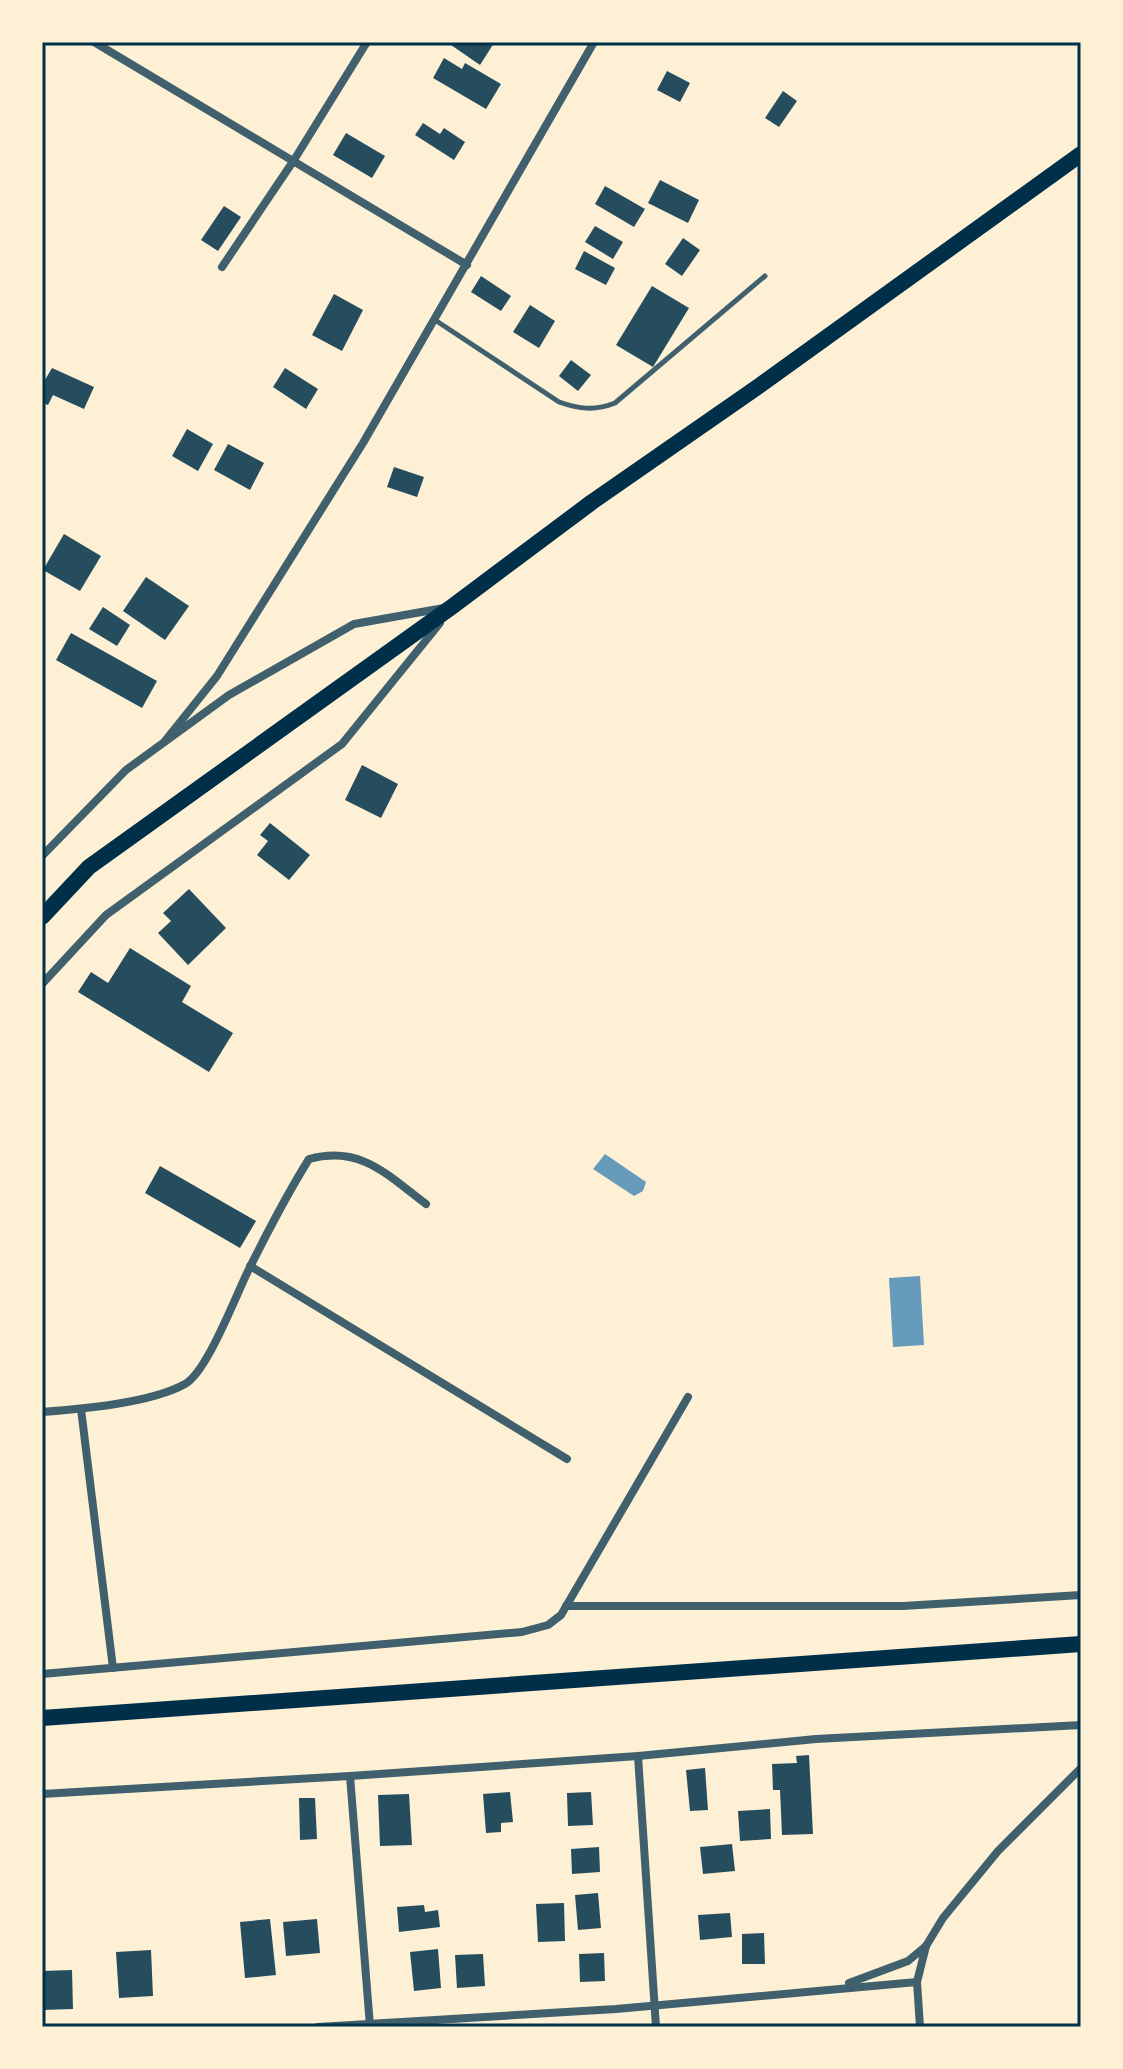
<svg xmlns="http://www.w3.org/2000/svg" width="1123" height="2069" viewBox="0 0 1123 2069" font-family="'Archivo Narrow',sans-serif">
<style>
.water{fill:#669bbc}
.building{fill:#264d5e}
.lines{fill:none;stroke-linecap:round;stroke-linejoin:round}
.service{stroke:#3f606c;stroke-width:5}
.minor{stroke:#3f606c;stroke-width:8}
.primary{stroke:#003049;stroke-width:16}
.trunk{stroke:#003049;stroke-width:16}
.neatline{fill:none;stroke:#003049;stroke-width:3}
</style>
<rect width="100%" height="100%" fill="#fdf0d5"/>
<g class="water">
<path d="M605,1154l41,28 -3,9 -9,5 -41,-27z"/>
<path d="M920,1276l4,69 -31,2 -4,-69z"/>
</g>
<g class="building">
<path d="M453,42h40l1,1 -14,22 -29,-20z"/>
<path d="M444,58l18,11 3,-6 36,21 -15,25 -53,-31z"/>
<path d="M667,71l23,12 -10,19 -23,-12z"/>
<path d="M783,91l14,10 -18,26 -14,-9z"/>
<path d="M423,123l17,11 4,-6 21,14 -11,18 -39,-25z"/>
<path d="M346,133l39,23 -13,22 -39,-23z"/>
<path d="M660,180l39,20 -11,23 -40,-20z"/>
<path d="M605,186l40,23 -11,18 -39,-23z"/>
<path d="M224,206l17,11 -23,34 -17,-11z"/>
<path d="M595,226l28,16 -10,17 -28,-17z"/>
<path d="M683,238l17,12 -18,26 -17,-12z"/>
<path d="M584,251l31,17 -9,17 -31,-16z"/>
<path d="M481,276l30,20 -10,15 -30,-19z"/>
<path d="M652,286l37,22 -36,59 -37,-22z"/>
<path d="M334,294l29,16 -21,41 -30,-16z"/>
<path d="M530,305l25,16 -16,27 -26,-16z"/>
<path d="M571,360l20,15 -13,16 -19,-15z"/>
<path d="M52,368l42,19 -10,22 -31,-14 -5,10 -6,-2v-18z"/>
<path d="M285,368l33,21 -12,20 -33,-22z"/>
<path d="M187,429l26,15 -15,27 -26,-15z"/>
<path d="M228,444l36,19 -14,27 -36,-20z"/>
<path d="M394,467l30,10 -7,20 -30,-10z"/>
<path d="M64,534l37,22 -21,35 -37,-21z"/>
<path d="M146,577l43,29 -24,34 -42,-29z"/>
<path d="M103,607l27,18 -13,21 -28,-17z"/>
<path d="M71,633l86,48 -15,27 -86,-48z"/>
<path d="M362,765l36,19 -17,34 -36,-18z"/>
<path d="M270,823l40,32 -21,25 -32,-25 11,-14 -8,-6z"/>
<path d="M189,889l37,39 -38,37 -30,-32 13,-12 -8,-8z"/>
<path d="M130,948l61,38 -9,16 51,31 -24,39 -131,-80 13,-20 17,11z"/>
<path d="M160,1166l96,55 -16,27 -95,-55z"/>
<path d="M809,1755l4,79 -31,1 -2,-45h-7l-1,-26 25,-1 -1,-7z"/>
<path d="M705,1768l3,42 -18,1 -4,-41z"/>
<path d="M510,1792l3,30 -12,1v9l-15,1 -3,-39z"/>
<path d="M591,1792l2,33 -25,1 -1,-33z"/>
<path d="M409,1794l3,51 -32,1 -2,-51z"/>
<path d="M299,1798h16l2,41 -17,1z"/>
<path d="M770,1809l1,30 -31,2 -2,-30z"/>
<path d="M732,1844l3,27 -32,3 -3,-27z"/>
<path d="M599,1847l1,25 -28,2 -1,-25z"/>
<path d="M598,1893l3,35 -23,2 -3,-35z"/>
<path d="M564,1903l1,38 -27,1 -2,-38z"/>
<path d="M424,1905l1,7 13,-2 2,17 -41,5 -2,-25z"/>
<path d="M730,1913l2,24 -32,3 -2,-25z"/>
<path d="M270,1919l6,56 -31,3 -5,-56z"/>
<path d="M317,1919l3,34 -34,3 -3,-34z"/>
<path d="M764,1933l1,31h-23v-30z"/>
<path d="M438,1949l3,39 -27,3 -4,-39z"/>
<path d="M151,1950l2,46 -34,2 -3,-46z"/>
<path d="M604,1953l1,28 -25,1 -1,-28z"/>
<path d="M483,1954l2,32 -28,2 -2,-33z"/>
<path d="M72,1970l1,39 -31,1v-39z"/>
</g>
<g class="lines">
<path class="service" d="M435,320l124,82c20,7 36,9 56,1l150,-127"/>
<g class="minor">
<path d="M94,42l373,223"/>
<path d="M222,267l72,-107 73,-118"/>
<path d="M165,741l52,-65 146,-233 231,-401"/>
<path d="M42,856l84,-86 103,-75 125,-71 90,-16"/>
<path d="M42,984l64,-69 236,-171 98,-121"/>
<path d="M250,1266l317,193"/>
<path d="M81,1409l32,259"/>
<path d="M42,1412c40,-3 109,-9 143,-28 23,-13 52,-92 65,-117 18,-36 37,-73 59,-108 52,-14 78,16 117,45"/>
<path d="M566,1606h337l178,-11"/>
<path d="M42,1674l480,-42 26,-7 13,-10 127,-218"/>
<path d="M638,1756l18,271"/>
<path d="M350,1776l20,250"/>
<path d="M42,1794l308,-18 288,-20 178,-17 265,-14"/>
<path d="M849,1983l59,-22 18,-15 17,-28 55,-67 83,-83"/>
<path d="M318,2027l298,-18 301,-27"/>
<path d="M920,2027l-3,-45 9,-36"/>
</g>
<path class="primary" d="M42,1718l1039,-74"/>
<path class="trunk" d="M42,917l47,-50 364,-261 139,-104 167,-116 322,-232"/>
</g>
<rect width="1123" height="2069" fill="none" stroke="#fdf0d5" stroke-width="88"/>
<rect x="44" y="44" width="1035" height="1981" class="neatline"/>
</svg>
